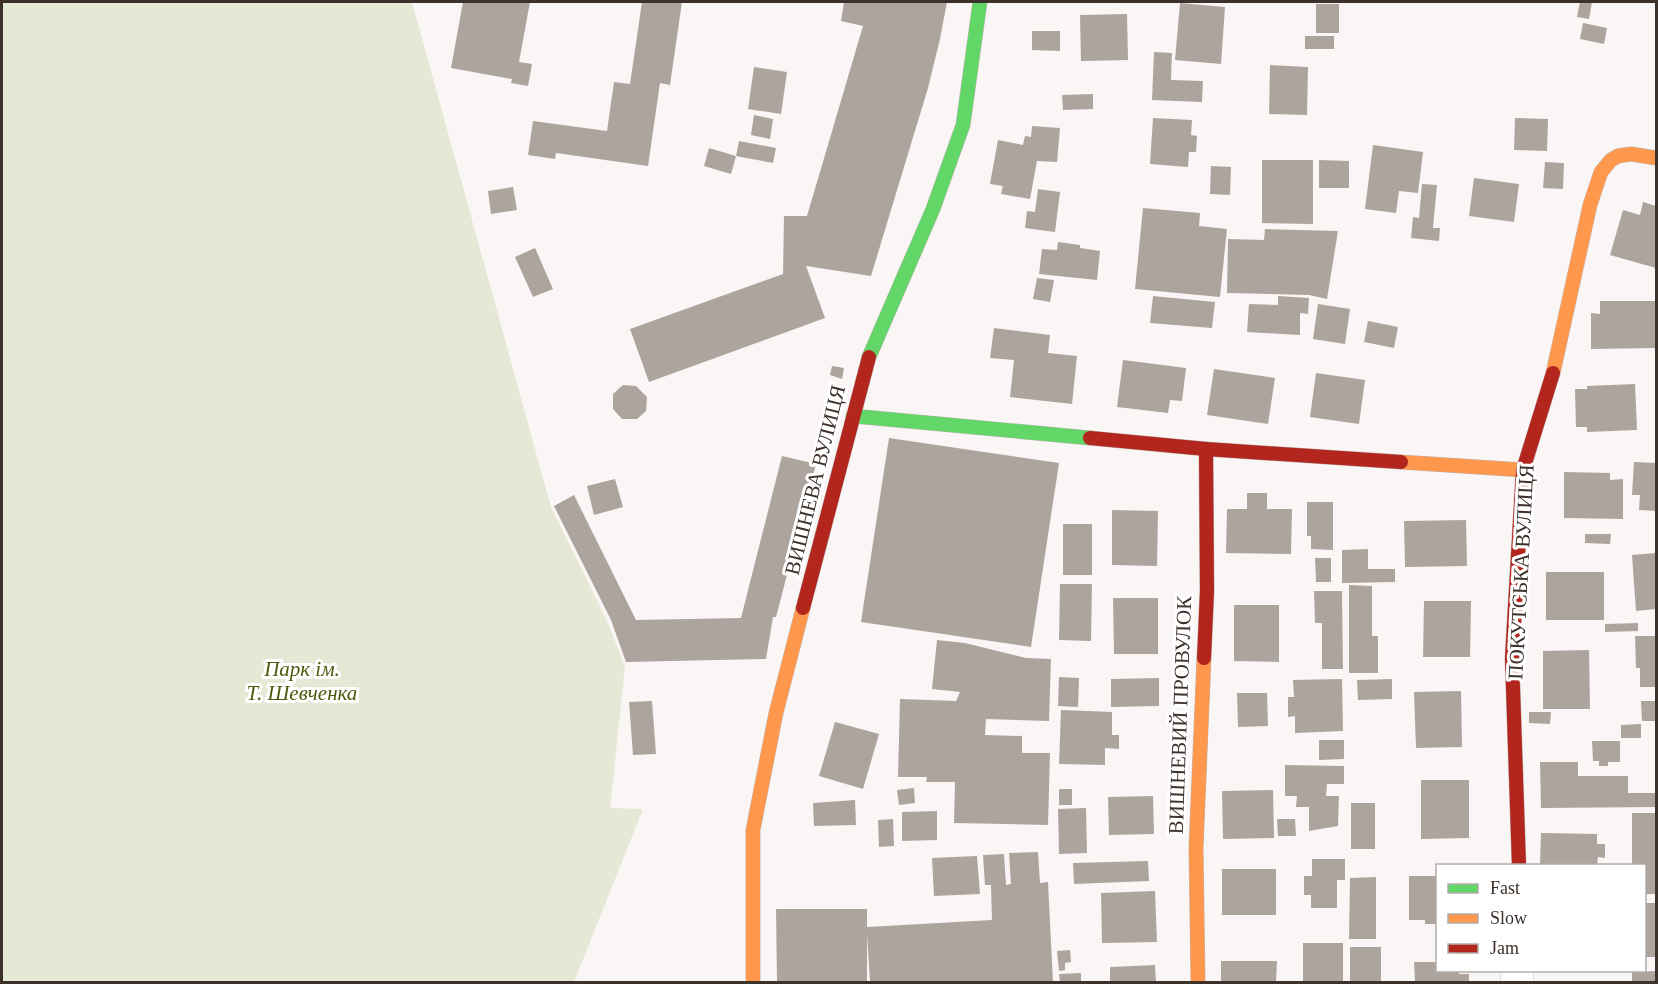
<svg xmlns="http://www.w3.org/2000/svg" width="1658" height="984" viewBox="0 0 1658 984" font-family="'Times New Roman',serif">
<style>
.green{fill:#e5e8d4}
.building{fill:#ada49e}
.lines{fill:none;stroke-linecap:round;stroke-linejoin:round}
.street-casing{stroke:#beb6b4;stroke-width:34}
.fast-casing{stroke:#beb6b4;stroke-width:15}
.slow-casing{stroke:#beb6b4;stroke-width:15}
.jam-casing{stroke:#beb6b4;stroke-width:15}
.street{stroke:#fefefe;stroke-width:33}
.fast{stroke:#63d668;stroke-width:14}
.slow{stroke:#ff974d;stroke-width:14}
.jam{stroke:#b3261e;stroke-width:14}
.labels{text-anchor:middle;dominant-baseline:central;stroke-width:6;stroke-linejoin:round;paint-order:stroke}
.street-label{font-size:21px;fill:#3d312b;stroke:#fff}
.park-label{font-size:21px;font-style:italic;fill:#505a0f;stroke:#fff}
</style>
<rect width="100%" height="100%" fill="#faf6f5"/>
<path class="green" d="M2,2h410l139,505 57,116 17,44 -15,141 33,1 -69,173h-572z"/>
<g class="building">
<path d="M463,2h67l-11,60 13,2 -4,22 -17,-3 1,-4 -61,-11z"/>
<path d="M642,2h40l-12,83 -10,-2 -12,83 -92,-13 -1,6 -27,-4 5,-34 74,10 7,-49 16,2z"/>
<path d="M844,2h103l-7,37 -12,49 -57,188 -65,-10 19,52 -176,64 -19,-53 153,-55 1,-58h23l56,-190 -22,-5z"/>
<path d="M1580,2h12l-3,17 -12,-2z"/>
<path d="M1180,3l45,4 -4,57 -46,-4z"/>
<rect x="1316" y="4" width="23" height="29"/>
<path d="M1127,14l1,46 -47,1 -1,-46z"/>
<path d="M1583,23l24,5 -3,16 -24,-5z"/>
<path d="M1032,31h28v20l-28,-1z"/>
<rect x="1305" y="36" width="29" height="13"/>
<path d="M1154,52l18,1 -1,27 32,1 -1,21 -50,-2z"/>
<path d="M1270,65l38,2 -1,48 -38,-1z"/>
<path d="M754,67l33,5 -6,42 -33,-5z"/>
<path d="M1093,94v15l-30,1 -1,-15z"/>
<path d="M754,115l19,4 -3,20 -19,-4z"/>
<path d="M1153,118l39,2 -1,15 6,1 -1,16h-7l-1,15 -38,-3z"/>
<path d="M1515,118l33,1 -1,32 -33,-1z"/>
<path d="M1032,126l28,2 -3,34 -20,-1 -7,38 -29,-5 2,-8 -13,-2 8,-44 25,5 2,-9 6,1z"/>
<path d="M739,141l37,7 -3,15 -37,-7z"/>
<path d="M1373,145l50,7 -5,41 -19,-2 -3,22 -31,-4z"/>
<path d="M709,148l27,8 -5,18 -27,-8z"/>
<path d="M1262,160h51v64l-51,-1z"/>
<path d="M1319,160l30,1v27h-30z"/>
<path d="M1545,162l19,1 -1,26 -20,-1z"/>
<path d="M1211,166l20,1 -1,28 -20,-1z"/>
<path d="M1474,178l45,6 -5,38 -45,-6z"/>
<path d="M1422,184l15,1 -4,43h7l-1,13 -28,-3 2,-21 6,1z"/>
<path d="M513,187l4,23 -26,4 -3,-23z"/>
<path d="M1038,189l22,3 -5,40 -30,-4 2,-17 8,1z"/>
<path d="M1643,202l13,4v62l-46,-13 13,-45 17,5z"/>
<path d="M1143,208l57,5 -1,13 28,3 -7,68 -85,-8z"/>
<path d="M1265,229l73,2 -11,68 -18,-4 -82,-2 1,-54 36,1z"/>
<path d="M1058,242l22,3v3l20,3 -3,29 -58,-6 3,-25 15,1z"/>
<path d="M535,248l18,41 -20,8 -18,-40z"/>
<path d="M1037,278l17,2 -4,22 -17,-3z"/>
<path d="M1153,296l62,6 -3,26 -62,-5z"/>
<path d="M1278,296l31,2 -1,16 -8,-1v22l-53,-3 2,-28 29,1z"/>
<path d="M1600,301h56v47l-65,1v-36l9,1z"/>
<path d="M1318,304l32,5 -5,35 -32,-5z"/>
<path d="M1368,321l30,6 -4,21 -30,-6z"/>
<path d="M994,328l56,7 -2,18 29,3 -5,48 -62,-7 4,-37 -24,-2z"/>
<path d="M1123,360l63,8 -4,33 -12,-1 -2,13 -51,-6z"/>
<path d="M832,366l12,2 -2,11 -12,-4z"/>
<path d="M1214,369l61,9 -7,46 -61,-9z"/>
<path d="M1316,373l49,7 -6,44 -49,-7z"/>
<path d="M1635,384l2,46 -50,2v-5h-11l-1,-38h12v-3z"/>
<path d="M623,385l13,1 11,11 -1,14 -9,8h-15l-9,-10v-15z"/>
<path d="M889,438l170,25 -28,184 -170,-25z"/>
<path d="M782,456l34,8 -40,153h-3l-7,42 -140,3 -15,-42 -57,-114 20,-11 62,125 105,-2z"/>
<path d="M1634,462l22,1v48l-17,-1 1,-15h-8z"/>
<path d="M1564,472l46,1v7l13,-1v40l-59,-1z"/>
<path d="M615,479l8,28 -29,8 -7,-29z"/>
<path d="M1247,493h20v16h25l-1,45 -65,-1 1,-44h20z"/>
<path d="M1307,502h26v48l-22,-1v-13h-4z"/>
<path d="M1112,510l46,1 -1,55 -45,-1z"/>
<path d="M1466,520l1,46 -62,1 -1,-46z"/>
<rect x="1063" y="524" width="29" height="51"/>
<path d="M1585,534h26l-1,10 -25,-1z"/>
<path d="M1368,549v20h27v13l-53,1v-33z"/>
<path d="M1656,553v56l-20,2 -4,-56z"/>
<path d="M1315,558h16v24h-15z"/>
<rect x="1546" y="572" width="58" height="48"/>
<path d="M1060,584h32l-1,57 -32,-1z"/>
<path d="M1349,585l23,1v50h6v37h-29z"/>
<path d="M1314,591h28l1,78h-21v-46h-7z"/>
<path d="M1113,598h45v56h-44z"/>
<path d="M1424,601h47l-1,56h-47z"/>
<path d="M1234,605h45v57l-45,-1z"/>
<path d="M1638,623v8l-33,1v-8z"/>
<path d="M1635,636h21v51h-16v-19h-4z"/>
<path d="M937,640l28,3 61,15 25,1 -2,62 -63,-2 -1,16 37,1v17h28l-2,72 -94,-2 1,-41h-29l1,-5h-29l2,-78 56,2 4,-9 -28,-3z"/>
<path d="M1589,650l1,59h-47v-58z"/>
<path d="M1059,677l20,1 -1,29 -20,-1z"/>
<path d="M1159,678v28l-48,1v-28z"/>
<path d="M1342,679l1,52 -48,2v-17l-7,1v-20h6l-1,-17z"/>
<path d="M1392,679v20l-34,1 -1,-20z"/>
<path d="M1461,691l1,56 -46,1 -2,-56z"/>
<path d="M1237,693h30l1,33 -30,1z"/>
<path d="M652,701l4,53 -23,1 -4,-53z"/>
<path d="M1641,701h15v20h-14z"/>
<path d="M1061,710l51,2v23h7v14l-14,-1v17l-46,-1z"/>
<path d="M1529,712h22l-1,12 -21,-1z"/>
<path d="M835,722l44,12 -16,55 -44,-13z"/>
<path d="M1641,724v14h-20v-13z"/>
<path d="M1319,740h25v19l-25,1z"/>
<path d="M1592,741h28v21h-12v4h-9v-5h-6z"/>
<path d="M1540,762h38v14h50v17h28v14l-115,1z"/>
<path d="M1285,765l59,1v18h-17l-1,12h13l-1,30 -29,5v-24h-13l1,-11h-12z"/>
<path d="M1421,780h48v58l-48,1z"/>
<path d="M914,788l1,15 -16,2 -2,-15z"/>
<rect x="1059" y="789" width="13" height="16"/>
<path d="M1273,790l1,48 -51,1 -1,-48z"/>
<path d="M1153,796l1,38 -45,1 -1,-38z"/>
<path d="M855,800l1,25 -42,1 -1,-23z"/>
<rect x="1351" y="803" width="24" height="46"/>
<path d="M1086,808l1,45 -28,1 -1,-45z"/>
<path d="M937,811v29l-35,1v-29z"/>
<path d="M1632,813h24v81h-12v-28h-12z"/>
<path d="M893,819l1,27 -15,1 -1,-27z"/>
<path d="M1277,819h18l1,17h-18z"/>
<path d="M1541,833l56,1v10h8v14l-7,-1 -1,9h-57z"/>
<path d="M1038,852l2,31 8,-1 5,100h-183l-3,-47v47h-90l-1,-73h91v18l125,-7 -1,-35h-6l-2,-30 21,-1 2,31 5,-1 -2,-31z"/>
<path d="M977,856l3,38 -46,2 -2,-38z"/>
<path d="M1312,859h33v21h-8v28h-26v-13h-7v-19h8z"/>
<path d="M1148,861l1,20 -75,3 -1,-21z"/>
<rect x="1222" y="869" width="54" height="46"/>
<path d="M1409,876h28v48h-12v-4h-16z"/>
<path d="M1376,877v62h-27l1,-61z"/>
<path d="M1155,891l2,51 -55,1 -1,-50z"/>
<rect x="1644" y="903" width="12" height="54"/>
<rect x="1303" y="943" width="40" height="39"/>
<rect x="1350" y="947" width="31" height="35"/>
<path d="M1070,950l1,12 -6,1v7l-6,1 -2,-20z"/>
<path d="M1221,961h56l-1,21h-55z"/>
<path d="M1414,962h23v8h22v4h10v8h-54z"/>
<path d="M1155,965l1,17h-46v-15z"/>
<path d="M1656,971v11h-24v-10z"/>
<path d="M1081,973v9h-21l-1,-8z"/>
</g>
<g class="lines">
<defs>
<path id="street" d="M1517,982v-12"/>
<g id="fast">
<path d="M869,357l64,-148 30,-84 17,-123"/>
<path d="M853,416l237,22"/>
</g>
<g id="slow">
<path d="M1553,373l37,-168 11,-33 10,-12 7,-4 13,-2 25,4"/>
<path d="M1401,462l122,8"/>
<path d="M753,982v-152l23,-117 27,-105"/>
<path d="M1198,982l-2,-134 8,-190"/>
</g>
<g id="jam">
<path d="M1090,438l116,11 195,13"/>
<path d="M803,608l66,-251"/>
<path d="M1204,658l3,-67 -1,-142"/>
<path d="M1519,866l-7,-208 11,-188 30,-97"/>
</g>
</defs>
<use href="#street" class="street-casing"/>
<use href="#fast" class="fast-casing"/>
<use href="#slow" class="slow-casing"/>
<use href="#jam" class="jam-casing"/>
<use href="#street" class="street"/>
<use href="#fast" class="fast"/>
<use href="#slow" class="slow"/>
<use href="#jam" class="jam"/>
</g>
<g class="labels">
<g class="street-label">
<text transform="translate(815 480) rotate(-76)">ВИШНЕВА ВУЛИЦЯ</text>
<text transform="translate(1521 572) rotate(-87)">ПОКУТСЬКА ВУЛИЦЯ</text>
<text transform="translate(1180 715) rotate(-88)">ВИШНЕВИЙ ПРОВУЛОК</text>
</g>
<g class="park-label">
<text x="302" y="669">Парк ім.<tspan x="302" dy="24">Т. Шевченка</tspan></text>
</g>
</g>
<rect width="1658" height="984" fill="none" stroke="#3d312b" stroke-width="6"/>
<rect x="1436" y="864" width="210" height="108" fill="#ffffff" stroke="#b1adaa" stroke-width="1.5"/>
<rect x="1448" y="884" width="30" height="9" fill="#63d668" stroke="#b1adaa" stroke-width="1.5"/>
<text x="1490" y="894" font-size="18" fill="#3d312b">Fast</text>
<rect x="1448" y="914" width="30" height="9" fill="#ff974d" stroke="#b1adaa" stroke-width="1.5"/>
<text x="1490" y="924" font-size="18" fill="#3d312b">Slow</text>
<rect x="1448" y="944" width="30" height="9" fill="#b3261e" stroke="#b1adaa" stroke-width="1.5"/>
<text x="1490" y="954" font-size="18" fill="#3d312b">Jam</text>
</svg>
